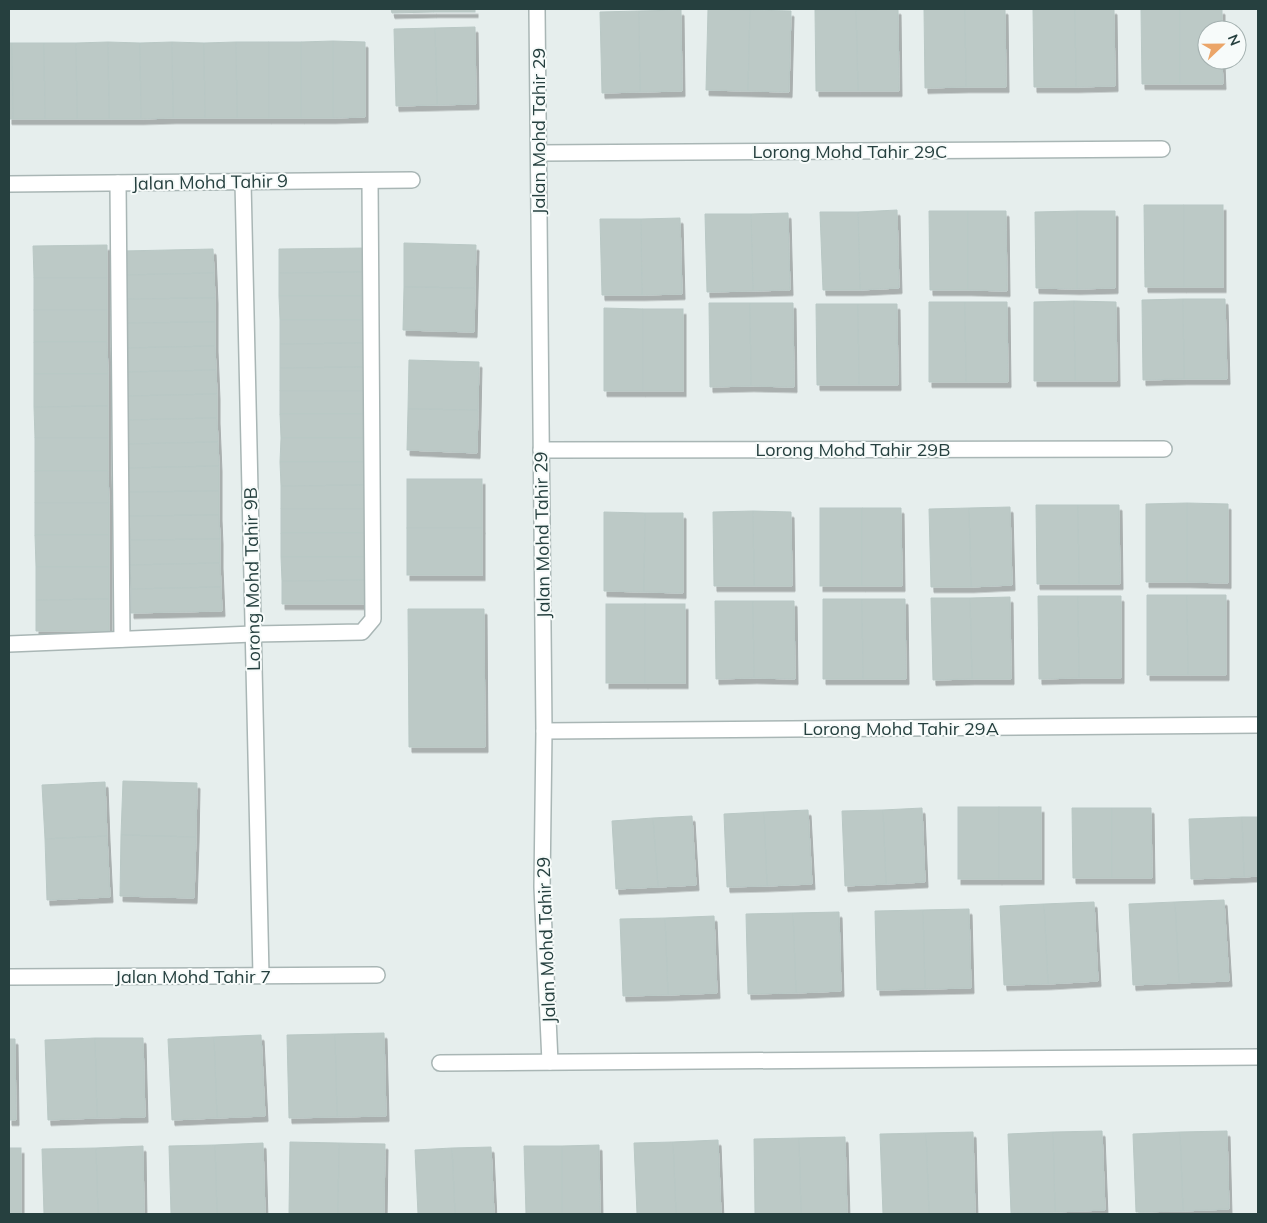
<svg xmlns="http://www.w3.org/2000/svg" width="1267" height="1223" viewBox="0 0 1267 1223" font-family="Mulish,sans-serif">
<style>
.building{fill:#bcc9c6;stroke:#b9c8c5;filter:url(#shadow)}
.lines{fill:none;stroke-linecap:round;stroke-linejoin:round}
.lane-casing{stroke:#a9b6b5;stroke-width:18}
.street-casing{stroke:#a9b6b5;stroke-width:18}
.lane{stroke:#fff;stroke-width:15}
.street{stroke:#fff;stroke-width:15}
.labels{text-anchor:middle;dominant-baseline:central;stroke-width:4;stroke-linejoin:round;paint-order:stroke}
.street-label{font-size:18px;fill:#26403f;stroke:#f7fbfa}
</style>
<defs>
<filter id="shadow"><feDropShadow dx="3" dy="5.5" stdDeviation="0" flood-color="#0004"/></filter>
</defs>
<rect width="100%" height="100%" fill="#e6eeed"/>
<g class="building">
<path d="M391,9h43v3l-42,1z"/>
<rect x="434" y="9" width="41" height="3"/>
<path d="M708,9l42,1 -2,81 -42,-1z"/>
<path d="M898,9l1,82h-41l-2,-81z"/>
<path d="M924,9h41l1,78 -41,1z"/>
<path d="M965,9h40l1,78h-40z"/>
<path d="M1033,9h42l1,78h-42z"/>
<path d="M1075,9h39l1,77 -39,1z"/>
<path d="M1141,9h39v75h-38z"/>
<path d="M1180,9h42v21h-15v30h15l1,24h-43z"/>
<path d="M681,10l1,81 -42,1 -1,-81z"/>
<path d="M750,10l41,1 -2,81 -41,-1z"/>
<path d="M815,10h41l2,81h-42z"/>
<path d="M639,11l1,81 -38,1 -2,-81z"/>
<path d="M475,27l1,77 -39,1 -2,-77z"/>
<path d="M435,28l2,77 -41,1 -2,-77z"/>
<path d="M333,41l32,1v75l-32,1z"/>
<path d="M333,41v77h-32v-76z"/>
<path d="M108,42l32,1 1,76h-32z"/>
<path d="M108,42l1,77h-32l-1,-76z"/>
<path d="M172,42l32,1 1,75h-32z"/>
<path d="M172,42l1,76 -32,1 -1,-76z"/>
<path d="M236,42h33v76h-32z"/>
<path d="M236,42l1,76h-32l-1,-75z"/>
<rect x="269" y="42" width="32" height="76"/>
<path d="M9,43h3l1,76h-4z"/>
<path d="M12,43h32l1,76h-32z"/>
<path d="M44,43h32l1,76h-32z"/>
<path d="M1144,205h40v82h-39z"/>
<rect x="1184" y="205" width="39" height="82"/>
<path d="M897,210l2,78 -39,2 -2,-78z"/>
<path d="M929,211h39v79h-38z"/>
<path d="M968,211h38l1,80 -39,-1z"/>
<path d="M1077,211h38v77l-38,1z"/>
<path d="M1077,211v78l-41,-1 -1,-76z"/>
<path d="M820,212h38l2,78h-37z"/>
<path d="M788,213l2,77 -37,1 -2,-77z"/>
<path d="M705,214h46l2,77 -46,1z"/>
<path d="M680,218l2,76 -40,1 -1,-76z"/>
<path d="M600,219h41l1,76h-40z"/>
<path d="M404,243l72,2 -1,43 -71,-1z"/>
<path d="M107,245v33h-73l-1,-32z"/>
<path d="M367,248v24l-88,1v-24z"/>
<path d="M213,249l1,24 -90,2 -1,-24z"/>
<path d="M367,272l1,24h-89v-23z"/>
<path d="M214,273l1,25 -91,1v-24z"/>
<rect x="34" y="278" width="73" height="32"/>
<path d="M404,287l71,1 -1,44 -71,-2z"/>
<path d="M279,296h89v24h-88z"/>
<path d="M215,298v24l-90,1 -1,-24z"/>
<path d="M1183,299h42l2,80h-43z"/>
<path d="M1183,299l1,80 -41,1 -1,-80z"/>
<path d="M1074,301l42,1 1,79h-42z"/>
<path d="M1074,301l1,80h-41v-79z"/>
<path d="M929,302h36l1,80h-37z"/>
<path d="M965,302h42l1,80h-42z"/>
<path d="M709,303h41l1,83 -41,1z"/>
<path d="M750,303h43l1,84 -43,-1z"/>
<path d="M816,304h42l1,81h-42z"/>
<path d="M858,304h39l1,81h-39z"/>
<path d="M604,308l39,1v82h-39z"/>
<rect x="643" y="309" width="40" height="82"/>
<rect x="34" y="310" width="73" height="32"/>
<path d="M280,320h88v23l-88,1z"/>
<path d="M215,322v24l-90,2v-25z"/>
<path d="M34,342h73l1,32h-74z"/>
<path d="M368,343v24l-88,1v-24z"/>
<path d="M215,346l1,24 -90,2 -1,-24z"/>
<path d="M409,360l70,2 -1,48 -70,-1z"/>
<path d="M368,367l1,24h-89v-23z"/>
<path d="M216,370l1,24 -90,2 -1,-24z"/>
<path d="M34,374h74v32l-74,1z"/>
<rect x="280" y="391" width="89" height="23"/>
<path d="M217,394v24l-90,2v-24z"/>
<path d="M108,406v32h-73l-1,-31z"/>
<path d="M408,409l70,1 -1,43 -70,-3z"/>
<path d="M280,414h89v24h-88z"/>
<path d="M217,418l1,24 -91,2v-24z"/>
<rect x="35" y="438" width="73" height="33"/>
<path d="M281,438h88v24h-89z"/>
<path d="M218,442l1,24 -91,2 -1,-24z"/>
<path d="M280,462h89l1,23 -89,1z"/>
<path d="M219,466v25l-90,1 -1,-24z"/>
<path d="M35,471h73l1,32h-74z"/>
<rect x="407" y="479" width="75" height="49"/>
<path d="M370,485l-1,24h-88v-23z"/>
<path d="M219,491v24l-90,1v-24z"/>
<rect x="35" y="503" width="74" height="32"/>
<path d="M1187,503l41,1v79l-41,-1z"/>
<path d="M1187,503v79h-41v-78z"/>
<path d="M1036,505h42l1,79h-42z"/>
<path d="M1078,505h41l1,79h-41z"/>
<path d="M1010,507l2,78 -41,2 -2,-79z"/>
<rect x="820" y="508" width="42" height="78"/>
<path d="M862,508h39l1,78h-40z"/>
<path d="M969,508l2,79h-40l-2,-78z"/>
<rect x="281" y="509" width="88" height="24"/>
<path d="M753,511l38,1 1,74h-38z"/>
<path d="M753,511l1,75h-40l-1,-74z"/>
<path d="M604,512l41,1 -1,79 -40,-1z"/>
<path d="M645,513h38v80l-39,-1z"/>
<path d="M219,515l1,24 -90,1 -1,-24z"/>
<rect x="407" y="528" width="75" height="47"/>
<path d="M281,533h88l1,24h-89z"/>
<path d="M35,535h74v32h-73z"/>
<path d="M220,539v24l-90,2v-25z"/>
<path d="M281,557h89v23l-88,1z"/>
<path d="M220,563l1,24 -90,2 -1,-24z"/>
<path d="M36,567h73v32l-73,1z"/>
<path d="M370,580v24h-88v-23z"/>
<path d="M221,587l1,24 -91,2v-24z"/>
<path d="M1147,595h40l1,80h-41z"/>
<path d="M1187,595h39v80h-38z"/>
<path d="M1038,596h40l1,82 -40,1z"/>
<path d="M1078,596h43v82h-42z"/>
<path d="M1010,597l1,82h-39l-2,-81z"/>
<path d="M931,598h39l2,81 -39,1z"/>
<path d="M109,599v32h-73v-31z"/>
<path d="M823,599h39l1,80h-40z"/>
<path d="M862,599h43l1,80h-43z"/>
<path d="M715,601h38l1,77 -38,1z"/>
<path d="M753,601h41l1,78 -41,-1z"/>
<rect x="606" y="604" width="39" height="79"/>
<rect x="645" y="604" width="40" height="79"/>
<path d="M408,609h76l1,138h-76z"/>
<path d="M123,781l74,2 -1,54 -75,-2z"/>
<path d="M105,782l2,54 -62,3 -3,-54z"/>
<rect x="958" y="807" width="41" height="72"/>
<rect x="999" y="807" width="42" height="72"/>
<path d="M922,808l3,74 -39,2 -3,-74z"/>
<path d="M1072,808h40v70h-39z"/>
<path d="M1112,808h39l1,70h-40z"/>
<path d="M808,810l4,74 -45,2 -3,-74z"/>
<path d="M883,810l3,74 -41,2 -3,-75z"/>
<path d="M764,812l3,74 -40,1 -3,-73z"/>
<path d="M692,816l4,69 -38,2 -5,-69z"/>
<path d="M1242,817h16v59l-14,1z"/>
<path d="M1242,817l2,60 -53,2 -2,-60z"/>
<path d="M653,818l5,69 -42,2 -4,-68z"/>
<path d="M121,835l75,2 -2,61 -74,-2z"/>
<path d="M107,836l3,61 -63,3 -2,-61z"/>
<path d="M1224,900l5,81 -50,2 -4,-81z"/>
<path d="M1094,902l4,79 -50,3 -4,-80z"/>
<path d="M1175,902l4,81 -46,2 -4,-81z"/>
<path d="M1044,904l4,80 -44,1 -4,-79z"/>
<path d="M969,909l2,79 -46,1 -2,-79z"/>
<path d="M923,910l2,79 -48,1 -2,-79z"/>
<path d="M839,912l2,79 -45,2 -3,-80z"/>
<path d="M793,913l3,80 -48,1 -2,-80z"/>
<path d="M714,916l3,77 -49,2 -3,-77z"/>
<path d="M665,918l3,77 -45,1 -3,-77z"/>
<path d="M384,1033l2,83 -49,1 -2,-83z"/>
<path d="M335,1034l2,83 -48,1 -2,-83z"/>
<path d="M261,1035l4,81 -48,2 -3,-81z"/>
<path d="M214,1037l3,81 -45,2 -4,-81z"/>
<path d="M95,1038h48l2,79 -48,1z"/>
<path d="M95,1038l2,80 -49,2 -3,-80z"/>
<path d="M9,1039h6l1,81h-7z"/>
<path d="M1102,1131l3,79 -50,2 -2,-80z"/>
<path d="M1227,1131l2,78 -46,2 -3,-79z"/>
<path d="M973,1132l2,81 -46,1 -3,-81z"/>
<path d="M1053,1132l2,80 -44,1 -3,-79z"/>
<path d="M1180,1132l3,79 -47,1 -3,-78z"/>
<path d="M926,1133l3,81h-46l-3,-80z"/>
<path d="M845,1137l2,77h-46l-2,-76z"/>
<path d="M799,1138l2,76h-46l-1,-75z"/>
<path d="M718,1140l3,74h-45l-3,-72z"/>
<path d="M290,1142l49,1 -1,71h-49z"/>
<path d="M673,1142l3,72h-39l-3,-71z"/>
<path d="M263,1143l2,71h-48l-2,-69z"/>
<path d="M339,1143l46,1 -1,70h-46z"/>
<path d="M215,1145l2,69h-46l-2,-68z"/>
<path d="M599,1145l1,69h-38v-68z"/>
<path d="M143,1146l1,68h-46l-2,-66z"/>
<path d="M524,1146h38v68h-36z"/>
<path d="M491,1147l3,67h-39l-3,-66z"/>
<rect x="9" y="1148" width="12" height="66"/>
<path d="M96,1148l2,66h-54l-2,-65z"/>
<path d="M452,1148l3,66h-37l-3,-64z"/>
</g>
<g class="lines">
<defs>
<g id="lane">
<path d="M118,183l4,456"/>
<path d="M9,644l244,-10 109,-2 11,-13 -3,-438"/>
</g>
<g id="street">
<path d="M537,9l7,722 -2,156 8,175"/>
<path d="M539,153l623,-4"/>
<path d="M243,182l18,793"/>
<path d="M9,184l403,-4"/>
<path d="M541,450l623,-1"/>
<path d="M544,731l714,-6"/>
<path d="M9,977l368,-2"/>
<path d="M440,1063l818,-6"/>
</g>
</defs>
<use href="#lane" class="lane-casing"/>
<use href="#street" class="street-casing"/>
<use href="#lane" class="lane"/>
<use href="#street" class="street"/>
</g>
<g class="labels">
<g class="street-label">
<text transform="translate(538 131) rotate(-90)">Jalan Mohd Tahir 29</text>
<text x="850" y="151">Lorong Mohd Tahir 29C</text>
<text transform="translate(210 182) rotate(-1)">Jalan Mohd Tahir 9</text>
<text x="853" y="449">Lorong Mohd Tahir 29B</text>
<text transform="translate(542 535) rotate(-91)">Jalan Mohd Tahir 29</text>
<text transform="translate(252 579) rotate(-91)">Lorong Mohd Tahir 9B</text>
<text x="901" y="728">Lorong Mohd Tahir 29A</text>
<text transform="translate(546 940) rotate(-92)">Jalan Mohd Tahir 29</text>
<text x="193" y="976">Jalan Mohd Tahir 7</text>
</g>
</g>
<rect width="1267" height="1223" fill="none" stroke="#26403f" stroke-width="20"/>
<g transform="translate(1222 45) rotate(68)"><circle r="24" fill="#f7fbfa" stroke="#a3b0af"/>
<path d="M0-4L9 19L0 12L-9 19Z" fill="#eba568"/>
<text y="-8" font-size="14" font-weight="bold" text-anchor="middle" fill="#26403f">N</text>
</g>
</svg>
